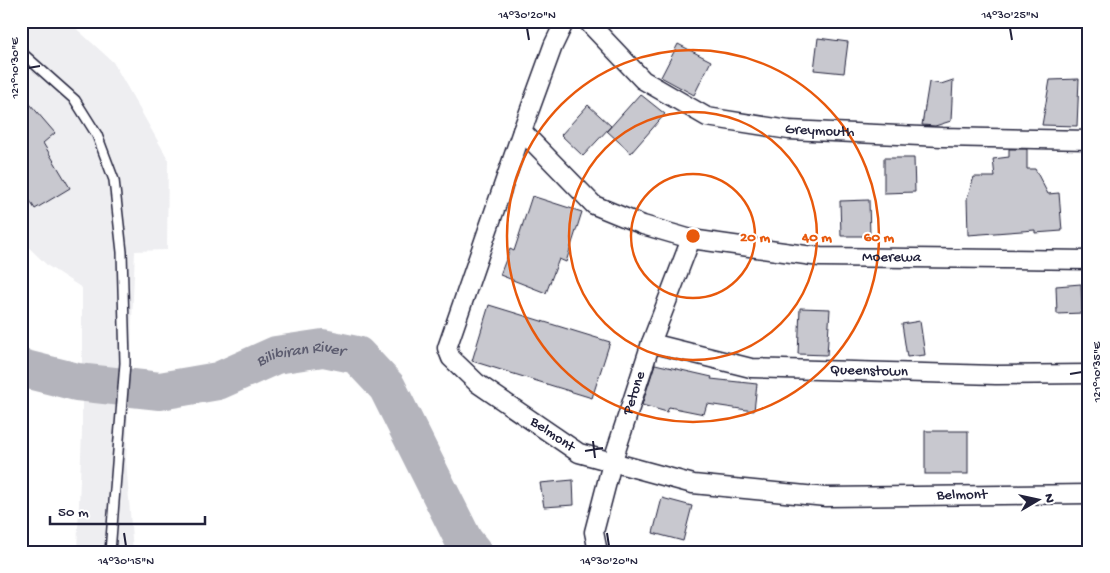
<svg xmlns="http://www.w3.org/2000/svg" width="1110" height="573" viewBox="0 0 1110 573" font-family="'Gochi Hand',sans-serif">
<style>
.built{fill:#eeeef1}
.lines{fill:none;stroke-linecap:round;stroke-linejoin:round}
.river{stroke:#b4b4bc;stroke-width:38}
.building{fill:#c8c8cf;stroke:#22223b}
.lane-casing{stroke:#22223b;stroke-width:12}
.street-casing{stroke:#22223b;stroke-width:21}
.lane{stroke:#fff;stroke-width:9}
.street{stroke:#fff;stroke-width:18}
.ticks{fill:none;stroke:#22223b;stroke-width:2}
.ring{fill:none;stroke:#e8590c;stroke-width:2.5}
.labels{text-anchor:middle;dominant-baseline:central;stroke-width:4;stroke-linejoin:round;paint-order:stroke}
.street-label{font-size:15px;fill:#22223b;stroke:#fff}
.water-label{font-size:16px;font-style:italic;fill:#5c5c6f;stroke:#fff}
.centre{fill:#e8590c;stroke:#fff;stroke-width:2.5}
.ring-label{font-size:15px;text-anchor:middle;font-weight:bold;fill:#e8590c;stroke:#fff;stroke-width:4;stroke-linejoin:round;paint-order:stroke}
.neatline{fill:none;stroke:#22223b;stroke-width:2}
.ticks-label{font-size:12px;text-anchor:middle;fill:#22223b}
</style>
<rect width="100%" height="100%" fill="#fff"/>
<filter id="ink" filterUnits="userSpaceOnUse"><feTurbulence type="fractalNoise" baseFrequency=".02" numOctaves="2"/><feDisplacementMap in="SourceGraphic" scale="10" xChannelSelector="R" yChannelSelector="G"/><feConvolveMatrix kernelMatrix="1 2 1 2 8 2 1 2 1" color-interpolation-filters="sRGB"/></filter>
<g filter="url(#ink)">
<path class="built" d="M21,21h47l45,41 55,97 -1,91 -32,1 -9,209 7,92h-56l5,-120v-144l-34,-22 -27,-26z"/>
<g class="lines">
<path class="river" id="s1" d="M21,368l56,14 83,9 58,-10 58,-26 47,-7 34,7 30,32 77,154 9,11"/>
</g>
<g class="building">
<path d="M818,38l30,4 -4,31 -30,-3z"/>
<path d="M678,44l33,17 -17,34 -33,-18z"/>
<path d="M1079,79l-2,47 -35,-1 8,-45z"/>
<path d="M953,80l-2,41 -16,5 -13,-1 7,-43 12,2z"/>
<path d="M640,94l25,20 -34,39 -24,-22z"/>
<path d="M30,104l25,29 -12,10 27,45 -35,21 -14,-22v-75z"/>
<path d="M588,105l23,21 -28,30 -22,-21z"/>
<path d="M1009,149h18v20h8l13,25 11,-1 3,38 -27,2v-3l-67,5 -1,-37 7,-21h21l-2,-18 16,-2z"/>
<path d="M884,158h30l1,34 -31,1z"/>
<path d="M532,196l50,16 -16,50 -7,-3 -13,34 -46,-18 10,-26 4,2z"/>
<path d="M869,200l1,36h-29l-1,-35z"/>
<path d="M1081,284l1,29 -25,1 -1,-28z"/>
<path d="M489,305l121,37 -18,56 -120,-37z"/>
<path d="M800,308l30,1 -3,46 -29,-1z"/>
<path d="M920,321l5,34 -18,2 -5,-33z"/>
<path d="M655,364l57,13 -1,2 46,5 -3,27 -47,-7 -3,10 -35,-7 -2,5 -25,-7z"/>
<rect x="925" y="431" width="43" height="43"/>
<path d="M573,480l1,25 -30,2 -4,-24z"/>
<path d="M662,498l30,8 -9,35 -30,-8z"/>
</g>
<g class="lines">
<defs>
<path id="lane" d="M21,52l54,48 22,35 17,45 8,72 3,111 -15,189"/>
<g id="street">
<path id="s2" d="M565,21l-12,25 -31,85 -75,217 4,10 26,25 102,70 114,31 133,13 263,-3"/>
<path id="s3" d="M587,21l56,59 64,37 82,13 153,7 147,3"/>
<path id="s4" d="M522,131l72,74 49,20 48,14 129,18 269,3"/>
<path id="s5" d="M651,343l100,25 245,7 93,-1"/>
<path id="s6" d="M598,552l-4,-20 18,-69 39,-120 40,-104"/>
</g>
</defs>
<use href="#lane" class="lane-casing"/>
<use href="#street" class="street-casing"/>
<use href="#lane" class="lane"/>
<use href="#street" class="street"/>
</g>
</g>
<path class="ticks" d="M527,28l2,12M1010,28l2,12M28,68l12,-2M1070,374l12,-2M593,441l2,17M585,451l18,-3M124,533l2,13M607,533l2,13"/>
<g class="ring">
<circle cx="693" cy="236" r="62"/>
<circle cx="693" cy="236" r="124"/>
<circle cx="693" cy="236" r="186"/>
</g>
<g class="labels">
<g class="street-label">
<text stroke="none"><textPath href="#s3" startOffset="269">Greymouth</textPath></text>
<text stroke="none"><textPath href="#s4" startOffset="408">Moerewa</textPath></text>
<text stroke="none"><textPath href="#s5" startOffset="221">Queenstown</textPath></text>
<text stroke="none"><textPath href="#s6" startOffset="165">Petone</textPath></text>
<text stroke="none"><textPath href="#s2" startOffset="486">Belmont</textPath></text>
<text stroke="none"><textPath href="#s2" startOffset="906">Belmont</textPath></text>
</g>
<g class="water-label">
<text stroke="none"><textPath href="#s1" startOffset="288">Bilibiran River</textPath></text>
</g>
</g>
<circle cx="693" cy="236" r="8" class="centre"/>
<g class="ring-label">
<text x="755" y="241">20 m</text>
<text x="817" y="241">40 m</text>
<text x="879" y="241">60 m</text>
</g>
<rect width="1110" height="573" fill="none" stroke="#fff" stroke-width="55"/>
<g transform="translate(1038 500) rotate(81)" stroke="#ffffff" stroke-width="4" paint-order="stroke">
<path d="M0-4L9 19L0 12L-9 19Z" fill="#22223b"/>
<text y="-8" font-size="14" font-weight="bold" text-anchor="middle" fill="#22223b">N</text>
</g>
<path d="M50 516v8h155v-8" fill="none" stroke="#22223b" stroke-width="2.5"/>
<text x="58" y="516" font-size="15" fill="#22223b" stroke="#ffffff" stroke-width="4" paint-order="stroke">50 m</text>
<rect x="28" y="28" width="1054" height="518" class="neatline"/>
<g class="ticks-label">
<text x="527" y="18">14°30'20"N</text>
<text x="1010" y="18">14°30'25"N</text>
<text transform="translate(14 68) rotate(-90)" y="4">121°10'30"E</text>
<text transform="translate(1096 372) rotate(-90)" y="4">121°10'35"E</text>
<text x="126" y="564">14°30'15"N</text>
<text x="609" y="564">14°30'20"N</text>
</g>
</svg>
